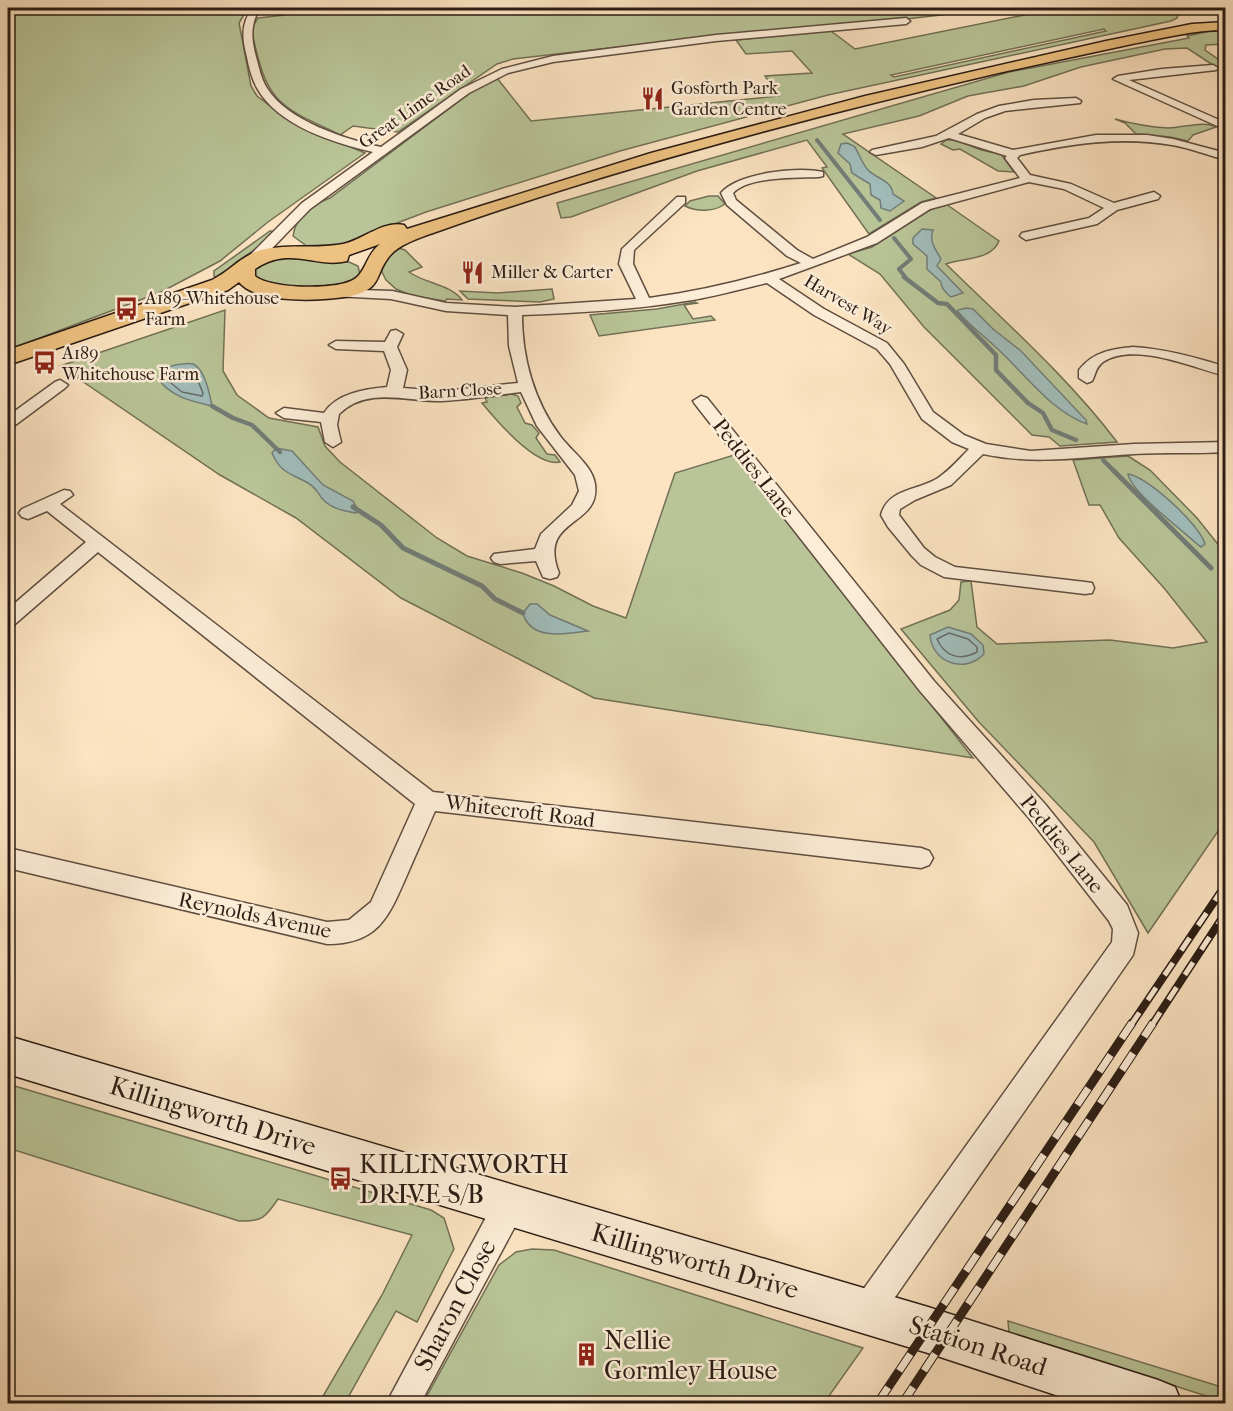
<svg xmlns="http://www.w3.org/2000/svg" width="1233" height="1411" viewBox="0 0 1233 1411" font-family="'IM FELL French Canon',serif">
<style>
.green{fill:#b9c598;stroke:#727056;stroke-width:1.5;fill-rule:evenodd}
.water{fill:#a1bdbb;stroke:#727d78;stroke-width:1.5}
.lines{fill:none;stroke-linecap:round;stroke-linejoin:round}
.shore{stroke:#666c68;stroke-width:1.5}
.stream-far2{stroke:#727d78;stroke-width:4}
.stream-far1{stroke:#727d78;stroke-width:4.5}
.stream{stroke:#727d78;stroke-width:5}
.minor-casing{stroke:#5f4e40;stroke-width:3}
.secondary-casing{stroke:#2b1c14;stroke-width:3}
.primary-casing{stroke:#2b1c14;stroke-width:3}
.minor{fill:#fdedd7;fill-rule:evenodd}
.secondary{fill:#fdedd7;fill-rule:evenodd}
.primary{fill:#eec281;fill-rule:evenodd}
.rail-far1-casing{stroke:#2b1c14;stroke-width:8}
.rail-casing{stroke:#2b1c14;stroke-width:9}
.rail-far1{stroke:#fdedd7;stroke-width:5;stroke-dasharray:15;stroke-linecap:butt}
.rail{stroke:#fdedd7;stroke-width:7;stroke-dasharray:20;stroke-linecap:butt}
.labels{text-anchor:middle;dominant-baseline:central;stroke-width:5;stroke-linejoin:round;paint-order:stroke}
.far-poi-label{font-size:18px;fill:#2b1c14;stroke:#fdedd7;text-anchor:start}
.far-street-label{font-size:18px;fill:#2b1c14;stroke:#fdedd7}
.street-label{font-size:21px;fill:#2b1c14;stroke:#fdedd7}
.near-street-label{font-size:26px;fill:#2b1c14;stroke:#fdedd7}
.near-poi-label{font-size:26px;fill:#2b1c14;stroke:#fdedd7;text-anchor:start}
</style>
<rect width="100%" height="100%" fill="#fce4c2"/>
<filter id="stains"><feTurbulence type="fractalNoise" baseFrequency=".00333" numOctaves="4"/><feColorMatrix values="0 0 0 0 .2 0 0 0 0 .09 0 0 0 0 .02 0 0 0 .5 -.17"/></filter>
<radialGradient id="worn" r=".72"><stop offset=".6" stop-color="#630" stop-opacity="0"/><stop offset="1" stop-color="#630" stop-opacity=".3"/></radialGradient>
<g class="green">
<path d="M8,8h240l-9,15 12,63 6,10 35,26 73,31 -97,69 -48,39 -59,31 -153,58z"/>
<path d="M290,8h712l-96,11 -157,13 -236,27 -16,5 -99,68 -45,-6 -13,9c-20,-11 -46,-19 -62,-36 -17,-18 -21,-47 -27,-70l7,-11 27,-3 12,-5z"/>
<path d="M1059,8h107l12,7 -1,3 -6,3 -343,74 -208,56 -194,61 -94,36 -24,-1 -15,-11c3,-21 19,-31 37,-38l148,-111 19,-9 34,43 248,-25 -14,-20 47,-3 -20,-22 -46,3 -10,-14 95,-9 24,18zM1104,29l2,2 -212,46 -3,-2z"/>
<path d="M1225,30v14l-19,1 -1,5 20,14v9l-38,-25 -22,1 -84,18 -57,19 -56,10 -49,20 -76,18 93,64 -15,4 -52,32 -47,-66 5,-1 -20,-27 -110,31 -126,46 -10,1 -4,-15 452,-131 180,-34 -2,-2 23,-5z"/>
<path d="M1115,119c18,5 35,8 53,9 15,0 36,-8 48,-1l-23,8 -5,6 -18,-4 -34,-3 -11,-11z"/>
<path d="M946,140h10l25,10 20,4 13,18 -16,-1 -38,-22 -7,1 -12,-6z"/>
<path d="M709,196h9l7,8c-11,8 -28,8 -40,2l5,-5z"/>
<path d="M946,204l53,37c-7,19 -36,17 -53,23 59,58 121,112 171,178l-57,4 -11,-9 -17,-2 -108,-108 -44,-53 -32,-20 24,-7 58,-37z"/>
<path d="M270,231h6l-8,10 -32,21 -17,17 -5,-3v-5z"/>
<path d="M398,248l7,2 17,17 -13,5c17,12 41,12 53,28l-15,-1 -2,2 -32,-5 -17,-7 -10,-9 -5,-10 3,-9z"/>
<path d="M293,256l56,6 9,4 2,8c-17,19 -79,12 -103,9l-6,-12 12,-10z"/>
<path d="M552,289l2,10 -14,3 -72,-3 -8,-8 38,2z"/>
<path d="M695,302l2,1 -13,2 9,14 18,-3 4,4 -116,16 -9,-21 67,-6z"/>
<path d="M225,310l-2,61 14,24 32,23 49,9 7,19 15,16 97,76 30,18 55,17 32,13 39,20 33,12 49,-145 59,-18 239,303 -379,-60 -193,-100 -105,-80 -76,-43 -160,-109z"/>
<path d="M512,394l6,2 3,7 -4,4 8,16 7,2 7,8 -3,5 11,16 8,1 5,7c-24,5 -64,-42 -78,-59l5,-1 -2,-4z"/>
<path d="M1128,456l22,14 47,48 28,35v268l-77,112 -54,-91 -116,-121 -77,-92 49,-19 9,-10 2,-18 10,-1 6,46 20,17 113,-4 63,8 34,-6 -43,-54 -45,-50 -19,-33h-11l-16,-45z"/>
<path d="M8,1084l423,126 13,8 10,31 -37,73 -21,-11 -51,92h-26l63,-108 30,-60 -134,-36c-12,18 -16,23 -39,22l-231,-73z"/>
<path d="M532,1249l22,1 309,98 -39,55h-401l76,-138 17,-13z"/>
<path d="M1008,1321l217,67v14l-216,-69z"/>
</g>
<g class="water">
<path d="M847,143l7,3c6,8 7,17 15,25 9,8 23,10 24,23l11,7 -14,10 -9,-3 -1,-8 -9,-5 -1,-11 -18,-11 -2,-9 -12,-11 3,-9z"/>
<path d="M922,229l11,1c-4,12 2,18 8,29l-4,7 26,27 -12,4c-5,-4 -10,-9 -10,-15l-14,-13v-13l-14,-12v-6z"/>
<path d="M966,308l7,1 20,20 28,22 65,69 1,4c-34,-12 -60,-47 -85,-71 -14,-14 -31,-26 -44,-41v-2z"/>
<path d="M182,364c4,0 7,-1 11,0 12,5 17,31 19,42 -21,-5 -40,-9 -53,-26 0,-12 13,-15 23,-16z"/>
<path d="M276,448l16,3 31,34 30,16 5,9 -2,3c-13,-2 -27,-5 -35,-16 -4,-6 -6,-10 -13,-14 -17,-10 -27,-9 -36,-30z"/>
<path d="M1128,474c19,2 72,51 77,70l-4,3 -4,-3c-16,-15 -66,-52 -69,-70z"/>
<path d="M530,604h7l13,11 38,16c-22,3 -58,10 -65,-18z"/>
<path d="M948,627l23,7 12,11 1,9c-19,20 -52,9 -54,-19z"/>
</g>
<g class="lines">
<g class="shore">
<path d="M182,370c14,1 16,11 21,23l-1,3 -20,-4 -16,-13v-3z"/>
<path d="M949,633l19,6 9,8v5c-17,9 -32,5 -40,-13z"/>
</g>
<g class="stream-far2">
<path d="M817,140l63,80"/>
<path d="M894,238l17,21 -12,10 7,9"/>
</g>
<g class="stream-far1">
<path d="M904,277l34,26 9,1 49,51v15l32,33 15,10 9,17 24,10"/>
<path d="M212,406l21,12 19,7 28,27"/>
<path d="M1103,460l13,13"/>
</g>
<g class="stream">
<path d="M1114,471l97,97"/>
<path d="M353,507l28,18 22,23 79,38 13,13 28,14"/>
</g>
<defs>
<g id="minor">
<path d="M252,8h8c-10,17 -9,30 -4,49 3,10 5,22 11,31 20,33 78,51 114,59l80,-58 41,-20 51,-13 163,-21 190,-17 4,3 -4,3 -190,17 -163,21 -45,11 -39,20 -159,116 -55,57 -5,1 -7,-4 2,-3 57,-57 71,-51c-39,-9 -95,-26 -116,-64 -5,-9 -8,-20 -10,-31 -5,-19 -6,-32 5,-49z"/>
<path d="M1213,65l5,3 -2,2 -87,10 97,43v7l-113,-51 5,-3 44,-7z"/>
<path d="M1076,98l5,3 -1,2 -75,8 -20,7 -27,16 55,16 83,-15h51l26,4 53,14v7c-19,-5 -36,-12 -54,-15 -51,-9 -102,-1 -152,10l-3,3 13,17 41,9 43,19 40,-11 6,4 -2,3 -41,11 -20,14 -71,16 -6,-4 2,-3 67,-15 15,-10 -40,-19 -35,-7 -99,27 -53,34 -98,36 45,30 63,34 17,21 29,48 31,23 22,9 45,7 103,-7 92,-2v10c-31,2 -62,0 -92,2 -52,3 -100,11 -151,0l-32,31 -36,15 -15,9 -1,6 25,33 11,9 20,10 130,15 7,1 2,5 -2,5 -7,1 -141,-17 -23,-12 -9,-9 -24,-29 -7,-12c7,-27 37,-24 57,-37 12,-8 21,-19 31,-29l-17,-7 -30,-23 -32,-55 -13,-15 -63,-34 -47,-32c-27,6 -54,14 -81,18 -54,9 -109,12 -164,14 0,43 12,86 38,121 11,15 32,29 35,48 6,44 -58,33 -36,89l-2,4 -7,2 -7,-2 -7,-16 -36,3 -6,-2 -3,-4 3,-4 41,-5 6,-15 31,-29 7,-14 -4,-16 -38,-49 -16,-34c-26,3 -53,8 -79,9 -35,1 -74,-15 -103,13l-2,11 4,17 -8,5 -8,-5 -4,-20 -37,-4 -8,-5 8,-5 40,5c13,-20 42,-24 63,-26l4,-17 -7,-19 -48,-2 -7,-4 7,-4 49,1 6,-11 5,-1 7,4 -6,13 10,23 -4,18 41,3 74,-8 -9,-37 -1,-31 -62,-4 -55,-12 -57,-3 -5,-1 -2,-3 2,-3 63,2 54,12 69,4 121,-8 -17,-35 3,-15 55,-52h8v6l-51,47 -1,14 16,34c52,-7 102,-19 152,-35l-14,-7 -60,-51 -6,-12c16,-20 78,-27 102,-21v4l-4,1c-22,1 -70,-1 -86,16l3,7 61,50 16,9 54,-22 55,-34 98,-25 -15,-20 2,-2 -58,-18 -27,9 -46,8 -6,-3 2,-2 64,-14 41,-22 22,-8 35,-6z"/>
<path d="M1133,347c32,2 62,10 93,20v9c-32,-8 -92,-35 -123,-14 -8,6 -7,12 -11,19l-5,2 -8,-5v-8c14,-18 33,-21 54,-23z"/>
<path d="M60,380l8,5 -3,3 -51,38 -6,2v-12l47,-34z"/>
<path d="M701,396l6,2 227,283 111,123 82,101 11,28 -5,22 -256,368 -11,5 -11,-5 -5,-11 5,-11 257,-359 1,-13 -4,-8 -80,-103 -109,-127 -225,-287 -2,-3z"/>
<path d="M64,490l6,1 3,4 -13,9 373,288 488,56 8,3 4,7 -4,7 -8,3 -486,-57c-9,21 -19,43 -28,64 -18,41 -28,69 -80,69l-319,-76v-20l319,74 22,-2 22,-18 44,-98 -317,-252 -83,72 -7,2v-17l78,-67 -39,-31 -19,8 -6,-2 -3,-4 3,-4z"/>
<path d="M509,1191l11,4 4,11 -4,11 -100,187h-34l112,-209z"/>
</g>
<path id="secondary" d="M8,1036l920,271 230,73 17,7 7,17h-99l-155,-51 -920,-279z"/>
<path id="primary" d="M1226,22v8c-32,0 -63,8 -94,14 -46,10 -92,20 -138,30 -189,44 -378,94 -561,159 -14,5 -36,12 -45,25 -13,17 -6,29 -33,37 -26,6 -98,10 -116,-13l-11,8 -220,75v-15l204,-70c16,-8 27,-21 43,-28 29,-10 58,-2 88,-8 19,-4 41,-24 61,-19l3,4 244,-76 214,-57 241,-55 86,-17zM380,244c-13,10 -14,26 -24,34 -15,13 -87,11 -101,-2v-7c35,-24 61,0 92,-8l2,-6z"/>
</defs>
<use href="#minor" class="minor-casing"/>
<use href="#secondary" class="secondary-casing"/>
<use href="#primary" class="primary-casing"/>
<use href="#minor" class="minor"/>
<use href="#secondary" class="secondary"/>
<use href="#primary" class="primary"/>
<defs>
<g id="rail-far1">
<path d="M1131,1025l95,-141"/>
<path d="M1152,1025l74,-113"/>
</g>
<g id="rail">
<path d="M877,1404l255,-381"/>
<path d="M902,1404l251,-381"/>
</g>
</defs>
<use href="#rail-far1" class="rail-far1-casing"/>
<use href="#rail" class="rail-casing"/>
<use href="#rail-far1" class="rail-far1"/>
<use href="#rail" class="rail"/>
</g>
<defs>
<symbol id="restaurant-bare" viewBox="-9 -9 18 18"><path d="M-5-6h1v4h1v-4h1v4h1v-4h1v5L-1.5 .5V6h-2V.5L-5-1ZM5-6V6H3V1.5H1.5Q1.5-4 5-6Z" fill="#8f2418" stroke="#fdedd7" stroke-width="2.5" paint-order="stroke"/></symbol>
<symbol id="bus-bare" viewBox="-9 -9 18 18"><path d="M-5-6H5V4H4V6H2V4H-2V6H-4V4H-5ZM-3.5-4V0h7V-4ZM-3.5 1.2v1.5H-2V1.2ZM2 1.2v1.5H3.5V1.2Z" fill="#8f2418" stroke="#fdedd7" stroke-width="2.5" paint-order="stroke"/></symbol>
<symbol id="building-bare" viewBox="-9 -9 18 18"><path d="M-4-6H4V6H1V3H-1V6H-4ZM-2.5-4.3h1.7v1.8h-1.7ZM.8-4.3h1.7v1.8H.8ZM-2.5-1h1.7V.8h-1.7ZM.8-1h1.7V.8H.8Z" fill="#8f2418" stroke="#fdedd7" stroke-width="2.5" paint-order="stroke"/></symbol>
</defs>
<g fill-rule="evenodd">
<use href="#restaurant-bare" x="636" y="82" width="33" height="33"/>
<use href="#restaurant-bare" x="456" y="256" width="33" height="33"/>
<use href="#bus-bare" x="110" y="292" width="33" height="33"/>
<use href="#bus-bare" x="28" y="346" width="33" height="33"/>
<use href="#bus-bare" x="324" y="1162" width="33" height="33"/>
<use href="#building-bare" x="570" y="1338" width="33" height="33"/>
</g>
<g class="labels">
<g class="far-poi-label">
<text x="671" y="88">Gosforth Park<tspan x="671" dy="21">Garden Centre</tspan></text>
<text x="491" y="272">Miller &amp; Carter</text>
<text x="145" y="298">A189-Whitehouse<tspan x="145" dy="21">Farm</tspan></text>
<text x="62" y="353">A189<tspan x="62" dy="21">Whitehouse Farm</tspan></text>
</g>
<g class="far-street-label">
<text transform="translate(415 107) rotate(-35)">Great Lime Road</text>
<text transform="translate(848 305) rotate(31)">Harvest Way</text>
<text transform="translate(460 391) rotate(-3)">Barn Close</text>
</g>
<g class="street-label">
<text transform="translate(754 468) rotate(52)">Peddies Lane</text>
<text transform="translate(520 811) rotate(7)">Whitecroft Road</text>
<text transform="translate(1062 844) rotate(51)">Peddies Lane</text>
<text transform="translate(255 915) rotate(12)">Reynolds Avenue</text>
</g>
<g class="near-street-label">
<text transform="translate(213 1116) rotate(17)">Killingworth Drive</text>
<text transform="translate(695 1261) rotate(16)">Killingworth Drive</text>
<text transform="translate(455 1305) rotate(-62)">Sharon Close</text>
<text transform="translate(978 1346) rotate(18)">Station Road</text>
</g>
<g class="near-poi-label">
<text x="359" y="1164">KILLINGWORTH<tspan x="359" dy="30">DRIVE-S/B</tspan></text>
<text x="604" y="1340">Nellie<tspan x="604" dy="30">Gormley House</tspan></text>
</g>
</g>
<rect width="1233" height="1411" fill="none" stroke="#fce4c2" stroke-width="30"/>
<rect x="9" y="9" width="1215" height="1393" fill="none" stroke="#2b1c14" stroke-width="3"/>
<rect x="15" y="15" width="1203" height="1381" fill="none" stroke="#2b1c14" stroke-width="1.5"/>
<rect width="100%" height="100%" filter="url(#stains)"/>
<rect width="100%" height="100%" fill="url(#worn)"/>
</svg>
